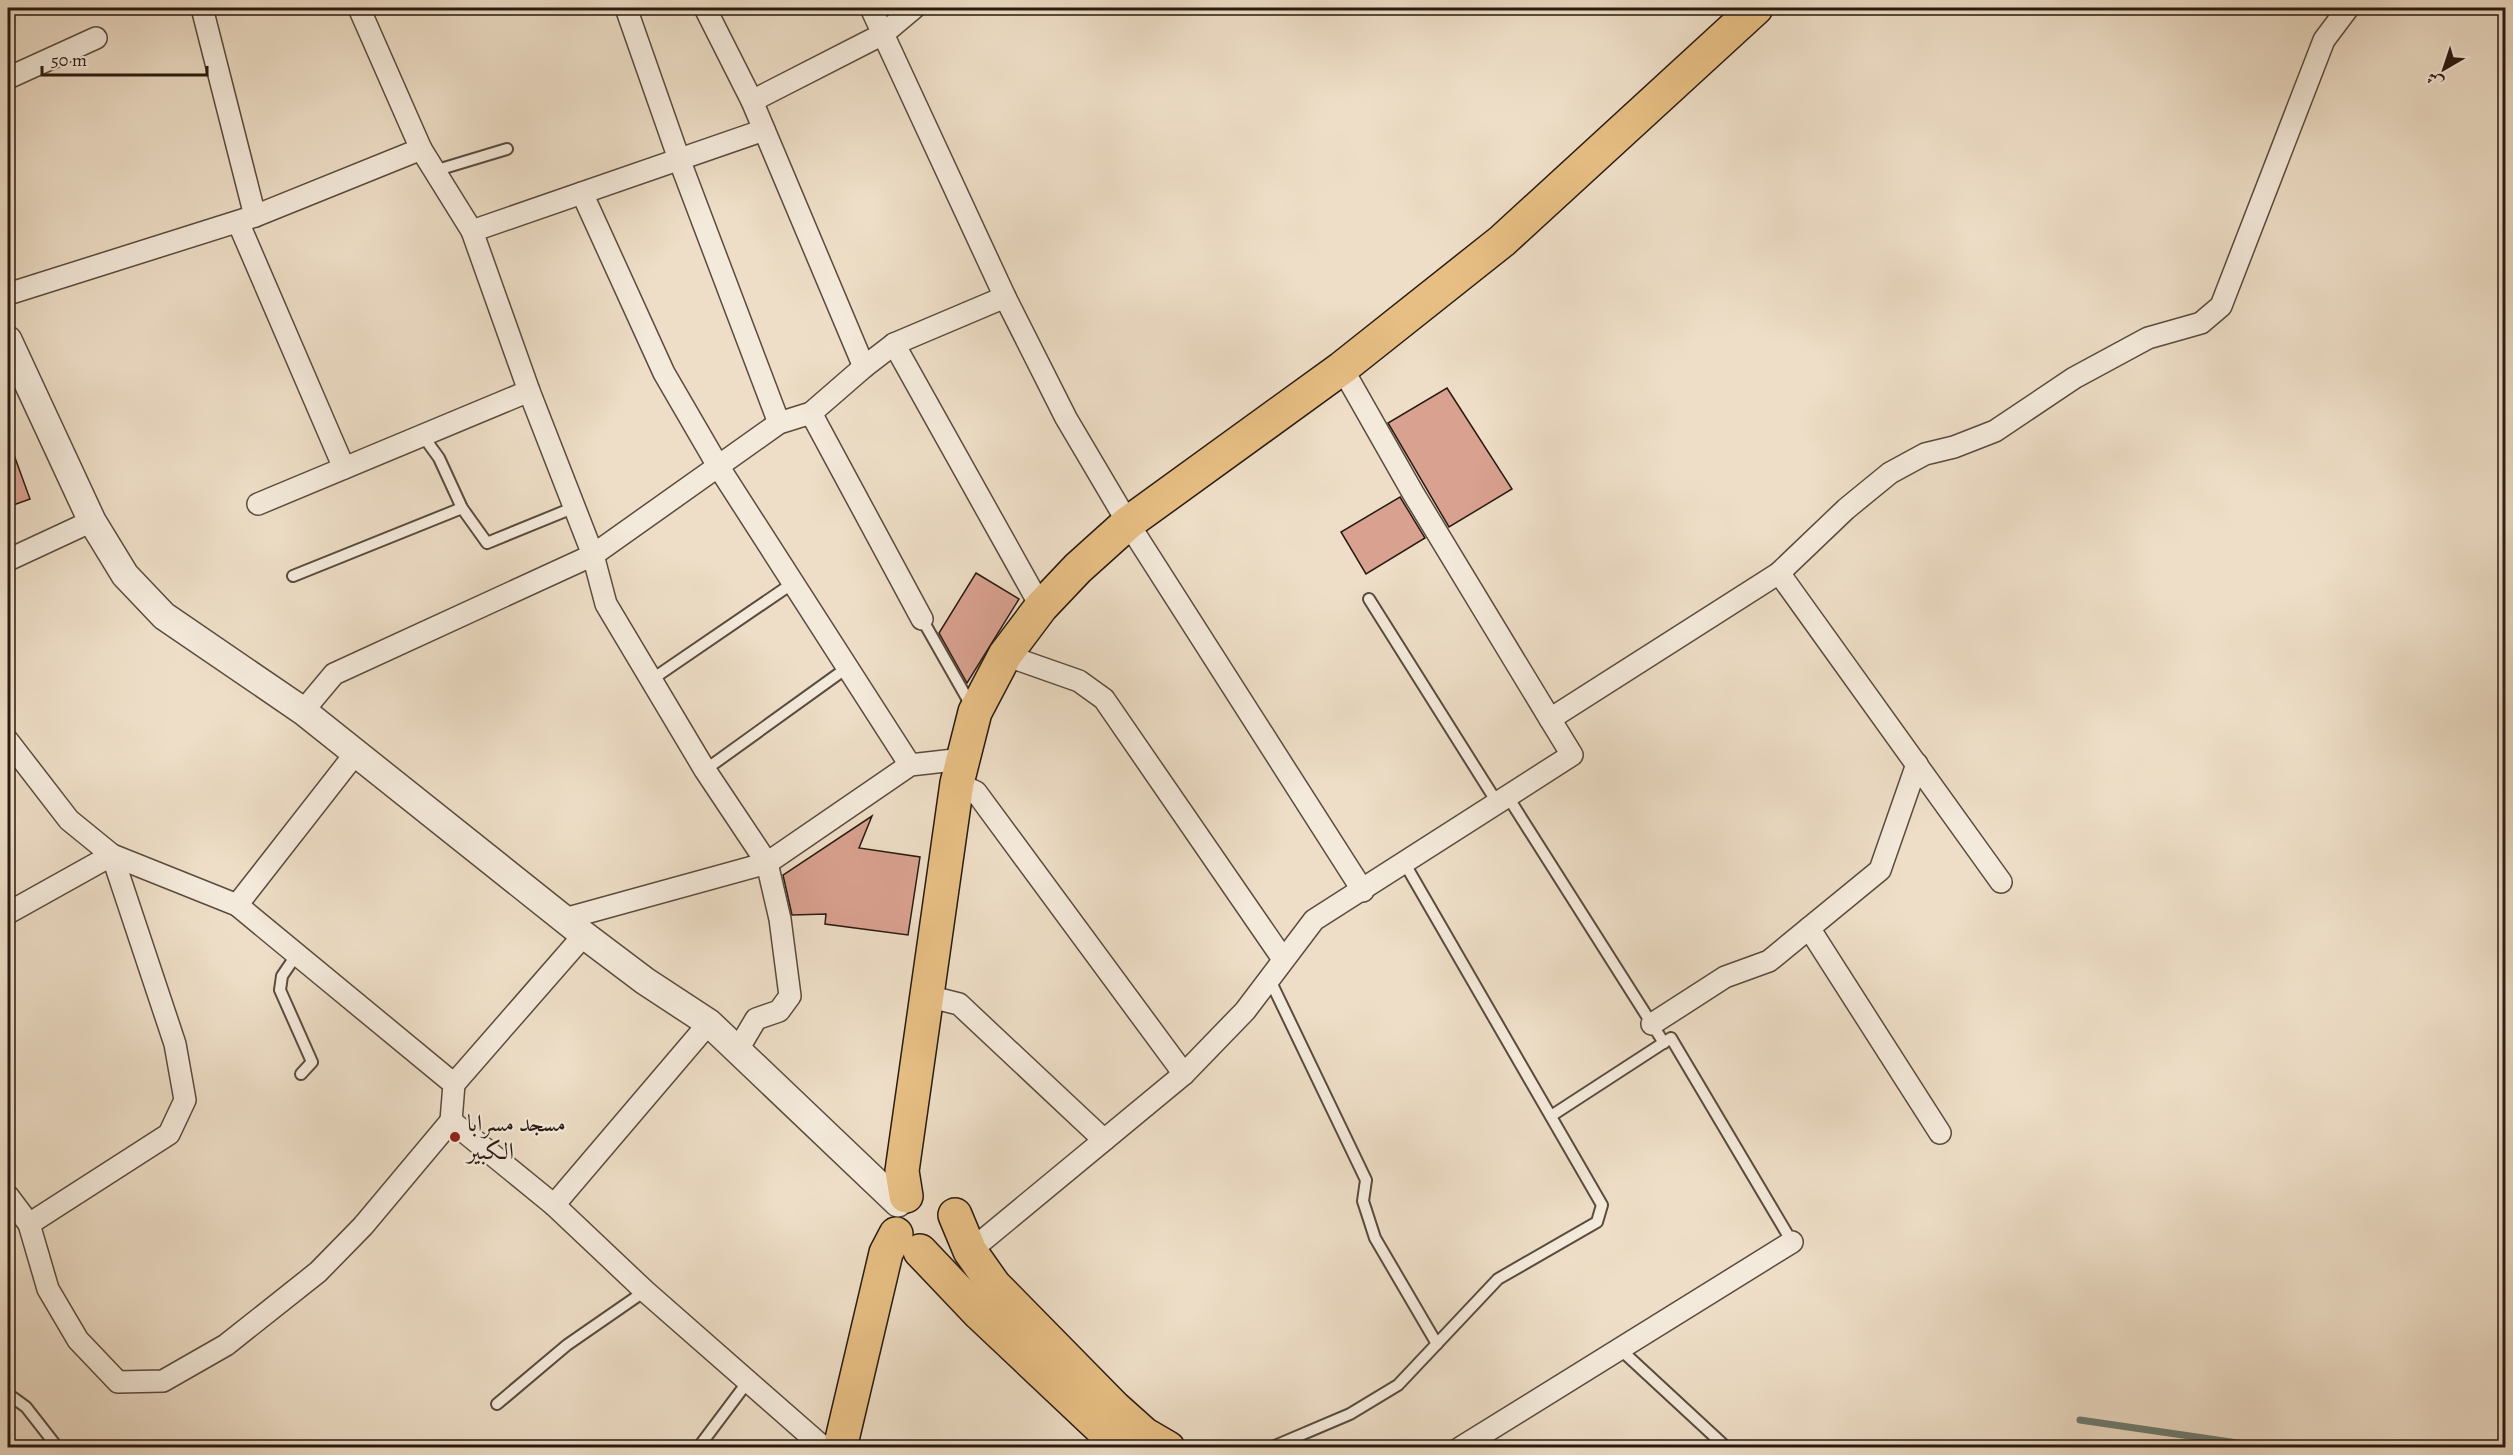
<svg xmlns="http://www.w3.org/2000/svg" width="2513" height="1455" viewBox="0 0 2513 1455" font-family="Alegreya,Amiri,serif">
<style>
.lines{fill:none;stroke-linecap:round;stroke-linejoin:round}
.stream{stroke:#6d7c70;stroke-width:7}
.building{fill:#d9a190;stroke:#291a11;stroke-width:1.5}
.service-casing{stroke:#5a4b3e;stroke-width:14}
.minor-casing{stroke:#5a4b3e;stroke-width:24}
.tertiary-casing{stroke:#5a4b3e;stroke-width:30}
.primary-casing{stroke:#291a11;stroke-width:36}
.service{stroke:#f4eadb;stroke-width:10}
.minor{stroke:#f4eadb;stroke-width:21}
.tertiary{stroke:#f4eadb;stroke-width:27}
.primary{stroke:#e7bf84;stroke-width:33}
.poi-dot{fill:#8f2418;stroke:#f4eadb;stroke-width:2}
.labels{text-anchor:middle;dominant-baseline:central;stroke-width:4.5;stroke-linejoin:round;paint-order:stroke}
.poi-label{font-size:24px;fill:#291a11;stroke:#f4eadb;text-anchor:start}
</style>
<rect width="100%" height="100%" fill="#eedec7"/>
<filter id="stains"><feTurbulence type="fractalNoise" baseFrequency=".00333" numOctaves="4"/><feColorMatrix values="0 0 0 0 .2 0 0 0 0 .09 0 0 0 0 .02 0 0 0 .5 -.17"/></filter>
<radialGradient id="worn" r=".72"><stop offset=".6" stop-color="#630" stop-opacity="0"/><stop offset="1" stop-color="#630" stop-opacity=".3"/></radialGradient>
<g class="lines">
<path class="stream" d="M2080,1420l192,28"/>
</g>
<g class="building">
<path d="M1447,388l65,101 -63,38 -61,-104z"/>
<path d="M8,444h2l20,55 -22,8z"/>
<path d="M1400,497l25,41 -59,36 -25,-42z"/>
<path d="M976,573l43,26 -52,84 -28,-50z"/>
<path d="M872,816l-13,32 61,9 -12,78 -83,-11 1,-10 -34,1 -9,-40z"/>
</g>
<g class="lines">
<defs>
<g id="service">
<path d="M434,171l73,-22"/>
<path d="M423,436l16,22 23,50 25,35 88,-36"/>
<path d="M293,576l169,-68"/>
<path d="M1369,599l129,205"/>
<path d="M922,619l50,88"/>
<path d="M651,680l142,-97"/>
<path d="M705,770l143,-103"/>
<path d="M1508,797l156,246"/>
<path d="M297,954l-15,22 -2,14 32,72 -11,12"/>
<path d="M1269,978l97,202 -3,21 12,37 62,106"/>
<path d="M1551,1116l120,-78 121,204"/>
<path d="M1620,1349l107,99"/>
<path d="M8,1394l18,13 32,41"/>
<path d="M497,1404l70,-59 78,-54"/>
<path d="M698,1448l51,-68"/>
<path d="M1270,1448l80,-34 48,-29 100,-106 99,-57 5,-17 -197,-341"/>
</g>
<g id="minor">
<path d="M202,8l53,208"/>
<path d="M359,8l62,141 51,82 57,160 64,164 13,49 99,166 62,93 13,56 10,77 -11,15 -23,8 -19,32"/>
<path d="M626,8l53,151 100,264"/>
<path d="M705,8l47,93 112,266"/>
<path d="M871,8l134,289 61,121 62,105 235,368"/>
<path d="M8,78l88,-40"/>
<path d="M752,101l131,-67 31,-26"/>
<path d="M582,193l82,180 54,93 192,299"/>
<path d="M238,222l106,246"/>
<path d="M472,231l292,-101"/>
<path d="M8,294l247,-78 166,-67"/>
<path d="M894,344l147,263"/>
<path d="M1342,368l71,125 137,226 229,-146 67,-64 44,-36 35,-19 29,-7 41,-16 79,-53 74,-40 53,-15 20,-17 103,-266 24,-32"/>
<path d="M811,413l111,206"/>
<path d="M258,504l271,-113"/>
<path d="M8,560l84,-39"/>
<path d="M1779,573l222,309"/>
<path d="M1005,655l74,26 25,18 179,260"/>
<path d="M303,711l31,-37 259,-119 186,-132 32,-10 53,-46 30,-23 111,-47"/>
<path d="M8,741l61,79 43,35 125,50 217,179 -3,37 103,84 91,86 179,157"/>
<path d="M957,783l19,9 208,282"/>
<path d="M237,905l118,-151"/>
<path d="M8,913l104,-58 63,189 10,56 -16,34 -140,90"/>
<path d="M564,919l203,-56 143,-98 53,-6"/>
<path d="M1809,928l131,205"/>
<path d="M927,996l32,8 145,136"/>
<path d="M1652,1024l73,-47 44,-16 111,-91 37,-106"/>
<path d="M454,1084l130,-149"/>
<path d="M8,1196l21,28 19,65 30,51 40,42 45,-1 63,-36 92,-73 45,-46 88,-105"/>
<path d="M554,1205l155,-182"/>
<path d="M970,1251l214,-177 61,-63 69,-91 258,-165 -22,-36"/>
<path d="M1460,1448l332,-206"/>
</g>
<path id="tertiary" d="M8,340l84,181 33,54 39,41 139,95 281,224 61,46 64,42 189,180"/>
<g id="primary">
<path d="M906,1196l-4,-25 55,-388 18,-71 30,-57 36,-48 37,-39 50,-45 214,-155 160,-127 254,-233"/>
<path d="M955,1215l15,36 24,34 121,123 29,26 24,14"/>
<path d="M920,1251l60,63 142,134"/>
<path d="M840,1448l46,-195 10,-19"/>
</g>
</defs>
<use href="#service" class="service-casing"/>
<use href="#minor" class="minor-casing"/>
<use href="#tertiary" class="tertiary-casing"/>
<use href="#primary" class="primary-casing"/>
<use href="#service" class="service"/>
<use href="#minor" class="minor"/>
<use href="#tertiary" class="tertiary"/>
<use href="#primary" class="primary"/>
</g>
<circle class="poi-dot" cx="455" cy="1137" r="6"/>
<g class="labels">
<g class="poi-label">
<text x="467" y="1123">مسجد مسرابا<tspan x="467" dy="28">الكبير</tspan></text>
</g>
</g>
<rect width="2513" height="1455" fill="none" stroke="#eedec7" stroke-width="30"/>
<rect x="9" y="9" width="2495" height="1437" fill="none" stroke="#291a11" stroke-width="3"/>
<rect x="15" y="15" width="2483" height="1425" fill="none" stroke="#291a11" stroke-width="1.5"/>
<g transform="translate(2444 69) rotate(219)" stroke="#f4eadb" stroke-width="4.5" paint-order="stroke">
<path d="M0-4.5L10 22L0 15L-10 22Z" fill="#291a11"/>
<text y="-9" font-size="16" font-weight="bold" text-anchor="middle" fill="#291a11">ش</text>
</g>
<path d="M42 66v9h165v-9" fill="none" stroke="#291a11" stroke-width="3"/>
<text x="51" y="66" font-size="18" fill="#291a11" stroke="#f4eadb" stroke-width="4.5" paint-order="stroke">50 m</text>
<rect width="100%" height="100%" filter="url(#stains)"/>
<rect width="100%" height="100%" fill="url(#worn)"/>
</svg>
